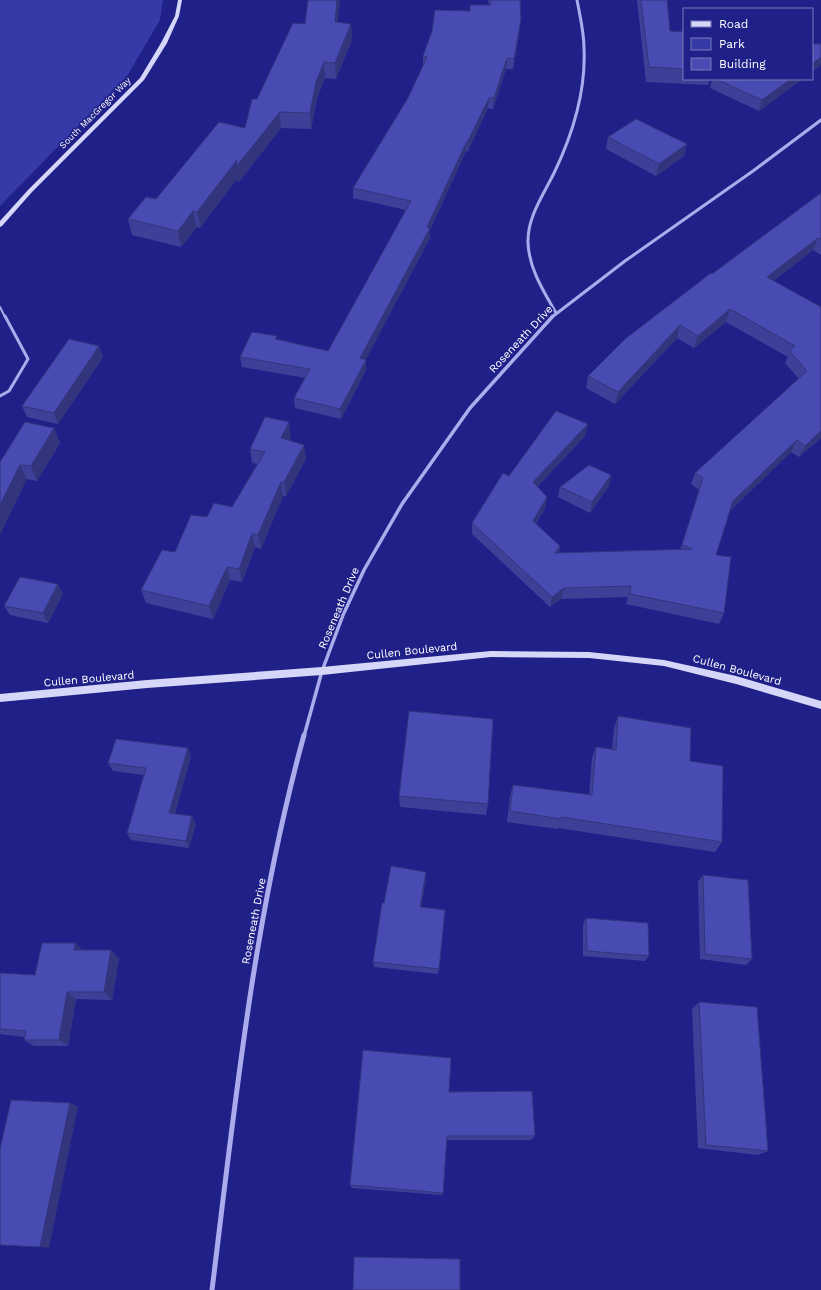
<svg xmlns="http://www.w3.org/2000/svg" width="821" height="1290" viewBox="0 0 821 1290" font-family="'Work Sans',sans-serif">
<style>
.green{fill:#363aa8}
.lines{fill:none;stroke-linecap:round;stroke-linejoin:round}
.lane-far1{stroke:#aaaceb;stroke-width:2}
.lane{stroke:#aaaceb;stroke-width:3}
.street-far2{stroke:#aaaceb;stroke-width:3}
.street-far1{stroke:#aaaceb;stroke-width:3.5}
.street{stroke:#aaaceb;stroke-width:5}
.secondary{fill:#d6d6f8;fill-rule:evenodd}
.wall{fill:#3e4098}
.shaded-wall{fill:#32347c}
.building{fill:#484bb1;stroke:#32347c}
.labels{text-anchor:middle;dominant-baseline:central;stroke-width:3;stroke-linejoin:round;paint-order:stroke}
.far-street-label{font-size:9px;fill:#fff;stroke:#1f2189}
.street-label{font-size:11px;fill:#fff;stroke:#1f2189}
</style>
<rect width="100%" height="100%" fill="#1f2189"/>
<path class="green" d="M0,0h163l-3,20 -33,56 -127,130z"/>
<g class="lines">
<path class="lane-far1" d="M0,307l5,10"/>
<path class="lane" d="M0,396l9,-5 19,-32 -23,-43"/>
<g class="street-far2">
<path d="M556,313c-12,-21 -27,-44 -28,-70 -1,-26 16,-49 27,-72 18,-38 31,-82 29,-123 0,-16 -4,-32 -7,-48"/>
<path d="M552,317l73,-56 128,-90 68,-51"/>
</g>
<path class="street-far1" d="M304,736l18,-65 21,-56 21,-45 38,-66 68,-96 83,-92"/>
<path class="street" d="M212,1290c23,-186 42,-374 92,-555"/>
<g class="secondary">
<path d="M178,0h4l-3,16 -12,27 -23,37 -112,112 -30,34 -2,1v-6l28,-31 112,-112 21,-35 14,-27z"/>
<path d="M491,651l98,1 75,8 72,16 85,25v8l-85,-25 -72,-18 -75,-8 -98,-1 -169,18 -175,13 -147,14v-8l147,-14 175,-13z"/>
</g>
</g>
<g class="wall">
<path d="M488,0h32v29l-7,40h-7l-13,40 -5,-1 -20,43h-2l-36,79v8l-65,122 1,10 -25,49 -46,-11 -1,-10 11,-20 -63,-11 -2,-10 37,-18 51,12 78,-141 -53,-12v-10l55,-90 15,-31v-11l47,-45v-6h19z"/>
<path d="M637,0h30l3,31 14,1v47h26l-2,6 -62,-3z"/>
<path d="M337,22l14,2 1,16 -16,39 -11,-1 -8,20 -6,31 -30,-1 -43,55 -1,-4 -37,49 -3,-1 -16,20 -49,-12 -4,-16 28,-20 89,-71 12,-29 48,-75z"/>
<path d="M712,79h90l-43,32 -49,-23z"/>
<path d="M608,137l76,19 -28,20 -50,-27z"/>
<path d="M821,193v62l-8,-5 -40,31 48,26v131l-22,19 -8,-5 -61,59 -14,44 8,58 -5,11 -93,-20 2,-7 -67,2 -11,8 -78,-73v-11l37,-47 76,-40 -48,51 10,10 -2,11 -9,16 24,22 -1,7 121,-3 19,-60 -8,-6 4,-11 104,-94 -14,-16 3,-6 -62,-35 -32,26 -17,-10 -62,66 -29,-16 2,-12 124,-102z"/>
<path d="M99,346l4,11 -45,67 -31,-7 -5,-11z"/>
<path d="M54,428l6,15 -23,38 -10,-2 -27,-17z"/>
<path d="M291,437l-2,3 15,5 2,14 -20,37h-3l-22,53 -6,-2 -13,35 -12,-2 -17,39 -67,-16 -5,-13 66,-73 25,-10 25,-43 -5,-1 -2,-14z"/>
<path d="M611,475l-2,11 -19,27 -32,-16 2,-10z"/>
<path d="M63,594l-15,29 -38,-8 -6,-9z"/>
<path d="M618,716l72,45 32,81 -7,10 -157,-24v1l-51,-7 3,-27 3,-10 76,10 3,-37 4,-11 16,2 2,-21z"/>
<path d="M191,756l-16,58 21,10 -7,24 -58,-8 -4,-7 17,-58 -31,-4 -5,-8z"/>
<path d="M399,796l89,8 -2,11 -86,-8z"/>
<path d="M703,875l49,84 -6,6 -46,-6 -2,-77z"/>
<path d="M426,879l-5,28 24,3 -7,64 -64,-7 -1,-5 11,-59z"/>
<path d="M586,918l63,38 -4,5 -62,-5v-32z"/>
<path d="M83,950l36,8 -7,42 -36,-1 -8,47h-34l-10,-6v-3l-24,-3v-61l35,2z"/>
<path d="M699,1002l69,149 -10,4 -60,-7 -6,-139z"/>
<path d="M449,1092l86,44 -4,4h-85l-3,53 -1,2 -90,-7 -2,-3z"/>
</g>
<g class="shaded-wall">
<path d="M337,0h3l-4,38 -1,-16z"/>
<path d="M521,19l-1,10 -7,40 1,-10z"/>
<path d="M351,24l1,16 -16,39 -1,-16z"/>
<path d="M821,57v8l-9,7v-8z"/>
<path d="M507,58l-1,11 -13,40 1,-11z"/>
<path d="M324,62l1,16 -8,20 -6,31 -1,-16 6,-31z"/>
<path d="M791,79h11l-43,32 3,-11z"/>
<path d="M489,98l-1,10 -20,43v-10z"/>
<path d="M280,112l1,16 -43,55 -1,-4 -37,49 -3,-16 40,-52z"/>
<path d="M467,141l-1,10 -36,79v8l-69,131 -1,-11 67,-131z"/>
<path d="M687,144l-3,12 -28,20 3,-12z"/>
<path d="M193,211l4,16 -16,20 -3,-16z"/>
<path d="M818,238l-5,12 -51,40 5,-13z"/>
<path d="M730,309l-4,13 -32,26 4,-12z"/>
<path d="M680,325l-3,13 -62,66 3,-12z"/>
<path d="M99,346l4,11 -45,67 -4,-11z"/>
<path d="M366,360v10l-25,49 -1,-10z"/>
<path d="M289,422l2,15 -8,15 -2,-14z"/>
<path d="M588,424l-3,12 -54,57 2,-11z"/>
<path d="M54,428l6,15 -23,38 -6,-15z"/>
<path d="M821,431v7l-22,19 6,-11z"/>
<path d="M797,440l-6,12 -63,61 5,-12z"/>
<path d="M304,445l2,14 -20,37 -2,-14z"/>
<path d="M20,465l7,14 -27,56v-30z"/>
<path d="M611,475l-2,11 -19,27 2,-11z"/>
<path d="M281,482l2,14 -22,53 -3,-14z"/>
<path d="M547,497l-2,11 -14,24 2,-11z"/>
<path d="M252,534l3,13 -13,35 -3,-13z"/>
<path d="M560,546l-2,11 -3,-4z"/>
<path d="M227,567l3,13 -17,39 -4,-13z"/>
<path d="M58,584l5,10 -15,29 -5,-10z"/>
<path d="M564,588l-3,11 -11,8 2,-10z"/>
<path d="M188,748l3,8 -18,65 -4,-8z"/>
<path d="M192,816l4,8 -7,24 -3,-7z"/>
<path d="M426,872v7l-6,35v-7z"/>
<path d="M75,943l9,8 -10,-1z"/>
<path d="M111,950l8,8 -7,42 -8,-8z"/>
<path d="M67,992l9,7 -8,47 -9,-6z"/>
<path d="M70,1103l8,4 -29,141 -9,-1z"/>
</g>
<g class="building">
<path d="M308,0h29l-2,22 16,2 -16,39 -11,-1 -8,20 -6,31 -30,-1 -44,55 1,-7 -40,52 -4,-1 -15,20 -50,-12 18,-22 10,2 63,-77 26,6 7,-29h5l36,-76 12,1z"/>
<path d="M490,0h30l1,19 -7,40 -7,-1 -13,40h-5l-21,43h-1l-40,86 3,1 -70,130 6,2 -26,49 -46,-11 16,-29 -70,-12 12,-25 25,4 -2,3 53,12 83,-150 -58,-13 55,-90 19,-41 -4,-1 9,-25 3,-21 35,1v-6h21z"/>
<path d="M641,0h26l3,31 14,1v37l-35,-2z"/>
<path d="M812,44h9v13l-9,7z"/>
<path d="M716,79h75l-29,21z"/>
<path d="M636,119l51,25 -28,20 -51,-27z"/>
<path d="M821,193v46l-3,-1 -51,39 54,30v124l-16,15 -8,-6 -64,61 -17,54 15,2 -7,56 -94,-19 1,-8 -67,2 -12,9 -80,-74 31,-50 6,3 47,-65 32,13 -55,58 14,15 -14,24 27,25 -5,7 137,-4 -10,-4 21,-67 -8,-5 112,-102 -17,-20 5,-5 -65,-37 -32,27 -18,-11 -62,67 -30,-16 37,-37 86,-66 1,1z"/>
<path d="M69,339l30,7 -45,67 -32,-7z"/>
<path d="M265,417l24,5 -8,16 23,7 -20,37h-3l-23,53 -6,-1 -13,35 -12,-2 -18,39 -68,-16 21,-40 13,2 16,-37 16,2 7,-14 18,4 33,-55 -15,-3z"/>
<path d="M25,422l29,6 -23,38 -11,-1 -20,40v-43z"/>
<path d="M589,465l22,10 -19,27 -32,-15z"/>
<path d="M20,577l38,7 -15,29 -39,-7z"/>
<path d="M409,711l84,8 -5,85 -89,-8z"/>
<path d="M618,716l73,12 -1,33 33,5 -1,76 -161,-25v2l-51,-8 3,-26 79,10 4,-48 20,3z"/>
<path d="M116,739l72,9 -19,65 23,3 -6,25 -59,-8 19,-65 -38,-5z"/>
<path d="M391,866l35,6 -6,35 25,3 -6,59 -66,-7 9,-59h2z"/>
<path d="M703,875l45,5 4,79 -47,-5z"/>
<path d="M586,918l62,5 1,33 -62,-5z"/>
<path d="M42,943h33l-1,7h37l-7,42h-37l-8,48h-35l2,-9 -26,-2v-56l35,2z"/>
<path d="M699,1002l58,5 11,144 -62,-6z"/>
<path d="M363,1050l88,8 -2,34 83,-1 3,45h-88l-4,57 -93,-8z"/>
<path d="M11,1100l59,3 -30,144 -40,-2v-96z"/>
<path d="M354,1257l106,2v31h-107z"/>
</g>
<g class="labels">
<g class="far-street-label">
<text transform="translate(95 113) rotate(-45)">South MacGregor Way</text>
</g>
<g class="street-label">
<text transform="translate(521 339) rotate(-47)">Roseneath Drive</text>
<text transform="translate(339 608) rotate(-67)">Roseneath Drive</text>
<text transform="translate(412 651) rotate(-6)">Cullen Boulevard</text>
<text transform="translate(737 670) rotate(15)">Cullen Boulevard</text>
<text transform="translate(89 679) rotate(-5)">Cullen Boulevard</text>
<text transform="translate(254 921) rotate(-79)">Roseneath Drive</text>
</g>
</g>
<rect x="683" y="8" width="130" height="72" fill="#1f2189" stroke="#797ab8"/>
<rect x="691" y="21" width="20" height="6" fill="#d6d6f8" stroke="#797ab8"/>
<text x="719" y="28" font-size="12" fill="#ffffff">Road</text>
<rect x="691" y="38" width="20" height="12" fill="#363aa8" stroke="#797ab8"/>
<text x="719" y="48" font-size="12" fill="#ffffff">Park</text>
<rect x="691" y="58" width="20" height="12" fill="#484bb1" stroke="#797ab8"/>
<text x="719" y="68" font-size="12" fill="#ffffff">Building</text>
</svg>
